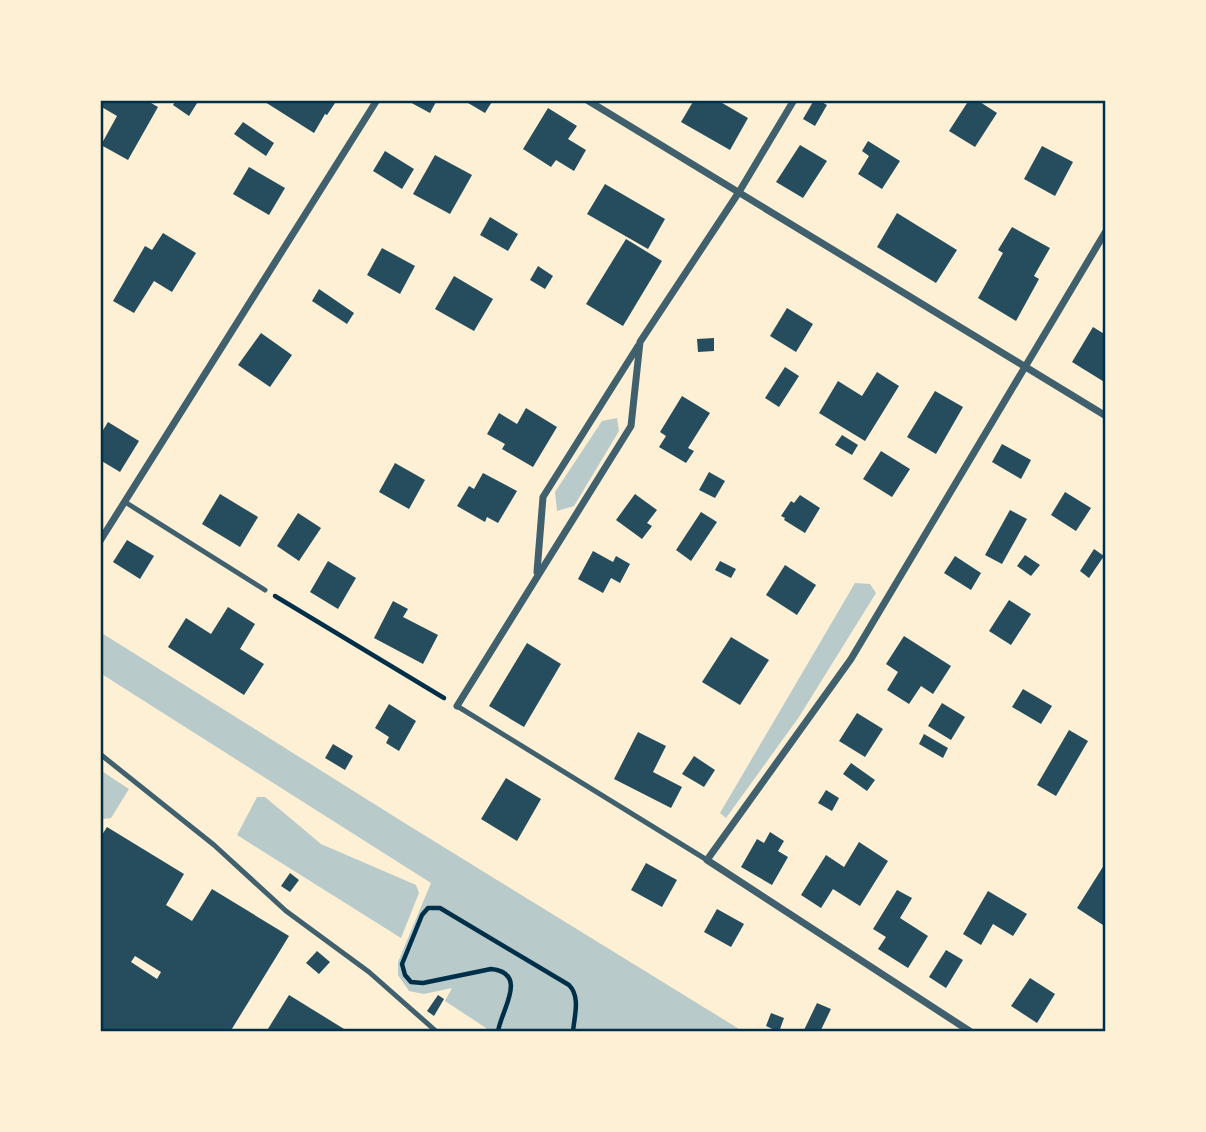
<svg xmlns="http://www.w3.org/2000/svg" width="1206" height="1132" viewBox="0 0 1206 1132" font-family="'Sofia Sans Condensed',sans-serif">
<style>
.green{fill:#b9caca}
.building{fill:#264d5e;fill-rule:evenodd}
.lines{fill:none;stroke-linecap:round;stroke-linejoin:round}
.path{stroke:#003049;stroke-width:4.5}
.service{stroke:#3f606c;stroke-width:5}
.minor{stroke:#3f606c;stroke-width:7}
.neatline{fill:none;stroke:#003049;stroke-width:2.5}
</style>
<rect width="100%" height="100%" fill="#fdf0d5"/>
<g class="green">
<path d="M617,418l2,13 -45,75 -17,5 -2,-19 47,-71z"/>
<path d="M855,583l15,1 6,9 -77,124 -73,101 -6,-5z"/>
<path d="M100,632l303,190 341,210h-258v-4l-41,-27 7,-13 -28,6 -15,-3 -11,-16v-13l33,-79 -331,-210z"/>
<path d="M100,770l29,19 -18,29 -8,1 -3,5z"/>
<path d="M257,797h8l56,47 95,41 3,8 -18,45 -164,-103z"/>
</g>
<g class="building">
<path d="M100,100h46l12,7 -30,53 -27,-15 16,-29 -17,-10z"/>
<path d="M176,100h23l-10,16 -16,-11z"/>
<path d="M266,100h71l-10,15 -2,-1 -11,19 -49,-31z"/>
<path d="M406,100h31l-7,13z"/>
<path d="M463,100h30l-8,13z"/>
<path d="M694,100h23l31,18 -18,32 -49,-28z"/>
<path d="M814,100h4l9,5 -12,21 -12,-7z"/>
<path d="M969,100h8l20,13 -22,34 -26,-16z"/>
<path d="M548,108l29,18 -9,13 18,11 -12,21 -18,-11 -5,7 -28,-18z"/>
<path d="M243,122l31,21 -8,13 -32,-22z"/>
<path d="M868,141l32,20 -18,28 -24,-15 11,-18 -7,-5z"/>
<path d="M800,145l27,16 -24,37 -27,-16z"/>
<path d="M1042,146l31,16 -18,34 -31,-17z"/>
<path d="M385,151l29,18 -12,20 -29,-18z"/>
<path d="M435,155l37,20 -22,39 -37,-20z"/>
<path d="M249,167l36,21 -16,27 -36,-21z"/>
<path d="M605,184l60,35 -17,30 -61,-35z"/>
<path d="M897,213l60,37 -21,33 -59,-36z"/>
<path d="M490,217l28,17 -10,17 -28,-16z"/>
<path d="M1012,227l38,21 -16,28 5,3 -23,42 -38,-23 25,-45 -5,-3z"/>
<path d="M163,233l33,20 -24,39 -18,-11 -20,32 -21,-12 32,-55 7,4z"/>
<path d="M626,239l36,22 -39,65 -37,-22z"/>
<path d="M382,248l33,18 -15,28 -33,-19z"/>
<path d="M538,266l15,10 -8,13 -15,-9z"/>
<path d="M454,276l39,23 -19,32 -39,-22z"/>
<path d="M319,289l35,24 -7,11 -35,-23z"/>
<path d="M787,308l26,16 -17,28 -26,-16z"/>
<path d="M1093,327l13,8v48l-34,-21z"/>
<path d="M261,333l31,22 -22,32 -32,-22z"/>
<path d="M714,338v13l-16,1 -1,-13z"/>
<path d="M785,367l14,9 -20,31 -14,-9z"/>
<path d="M877,372l22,14 -34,55 -46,-28 19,-32 24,15z"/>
<path d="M935,391l28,16 -27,47 -29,-17z"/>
<path d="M682,396l28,17 -22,35 6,3 -8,12 -27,-16 7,-11 -6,-4z"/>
<path d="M526,408l31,19 -24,40 -31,-18 3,-5 -18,-10 12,-21 18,11z"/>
<path d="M108,422l31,19 -19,31 -20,-12v-25z"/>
<path d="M842,435l16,10 -6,10 -17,-10z"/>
<path d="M1002,444l29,16 -10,19 -29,-17z"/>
<path d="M881,451l29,18 -18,28 -29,-18z"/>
<path d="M395,463l30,17 -16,29 -30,-17z"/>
<path d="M709,472l16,9 -10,17 -16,-8z"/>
<path d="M483,473l34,18 -19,32 -11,-6 -2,5 -28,-16 12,-20 5,3z"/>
<path d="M1065,492l26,16 -15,23 -25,-16z"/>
<path d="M220,494l38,23 -18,30 -38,-23z"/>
<path d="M635,494l22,16 -10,13 5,3 -10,13 -26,-19z"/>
<path d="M800,495l20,13 -15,25 -21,-13 1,-2 -4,-2 10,-15 3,2z"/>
<path d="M1010,510l17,9 -25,45 -17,-9z"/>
<path d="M701,512l16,10 -26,39 -15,-11z"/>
<path d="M298,513l23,15 -22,33 -22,-15z"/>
<path d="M127,540l27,16 -14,23 -27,-17z"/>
<path d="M1094,549l10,7 -15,22 -9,-7z"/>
<path d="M593,551l20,11 3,-6 14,8 -10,19 -9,-5 -8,15 -25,-14z"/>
<path d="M1025,555l15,10 -9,11 -14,-10z"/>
<path d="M955,556l26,17 -10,17 -27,-17z"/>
<path d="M328,561l28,17 -18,31 -28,-17z"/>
<path d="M720,561l16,8 -5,9 -16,-8z"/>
<path d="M785,565l31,20 -19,30 -31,-20z"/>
<path d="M1009,600l22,14 -20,31 -22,-14z"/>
<path d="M393,601l15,8 -5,8 35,18 -15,29 -49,-26z"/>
<path d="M228,607l27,17 -15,25 24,15 -20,31 -76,-48 18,-29 25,16z"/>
<path d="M904,636l47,30 -18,28 -12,-8 -12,18 -22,-14 11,-18 -12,-8z"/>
<path d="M731,637l38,23 -29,45 -38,-23z"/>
<path d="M527,643l34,21 -37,63 -35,-21z"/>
<path d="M1023,689l29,17 -11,18 -29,-17z"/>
<path d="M942,703l23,14 -14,23 -23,-14z"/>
<path d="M389,704l27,17 -17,30 -13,-8 3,-6 -14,-9z"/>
<path d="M857,713l26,16 -18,28 -26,-16z"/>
<path d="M1069,730l19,11 -32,55 -19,-11z"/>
<path d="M638,732l28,14 -13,26 29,15 -11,21 -57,-29z"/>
<path d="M924,734l24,14 -5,10 -24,-14z"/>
<path d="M333,744l20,12 -8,14 -20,-12z"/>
<path d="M694,756l21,14 -11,17 -22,-13z"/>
<path d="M851,763l24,17 -8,11 -24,-17z"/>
<path d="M506,778l35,21 -24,42 -36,-22z"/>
<path d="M826,790l13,8 -7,13 -14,-8z"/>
<path d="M107,827l77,47 -18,31 26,16 20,-32 77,47 -59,96h-130v-194zM135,956l26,16 -4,7 -26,-17z"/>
<path d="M770,832l14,9 -6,10 10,6 -16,28 -31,-18 16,-28 7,4z"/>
<path d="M859,842l29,19 -28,45 -27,-17 -12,19 -20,-13 25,-40 18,12z"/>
<path d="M1106,862v65l-29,-19z"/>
<path d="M646,863l31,17 -15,27 -31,-17z"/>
<path d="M290,873l9,7 -9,12 -9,-6z"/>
<path d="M897,890l15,8 -12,20 28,18 -20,32 -30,-19 8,-12 -13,-8z"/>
<path d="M988,891l39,23 -14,22 -20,-12 -12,21 -18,-11z"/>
<path d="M717,909l27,15 -13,23 -27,-15z"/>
<path d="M946,950l17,10 -17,28 -17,-11z"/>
<path d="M317,951l13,11 -11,12 -13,-11z"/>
<path d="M1030,978l25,16 -18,29 -26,-17z"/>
<path d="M289,995l60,37h-83z"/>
<path d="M438,995l6,4 -10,17 -7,-5z"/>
<path d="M817,1003l14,6 -11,23h-11l-5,-2z"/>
<path d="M771,1013l13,5 -5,14 -13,-6z"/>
</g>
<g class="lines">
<g class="path">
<path d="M275,596l169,102"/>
<path d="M498,1032c2,-20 32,-59 -7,-63l-68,14 -12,-1 -6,-7 -3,-11 20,-49 6,-7h12l129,77c12,12 5,32 4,47"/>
</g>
<g class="service">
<path d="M125,502l140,88"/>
<path d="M457,706l250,154"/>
<path d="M100,754l114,91 72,66 83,61 68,60"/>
</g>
<g class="minor">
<path d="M587,100l519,316"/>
<path d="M100,541l277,-441"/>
<path d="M537,572l6,-75 95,-151"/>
<path d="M457,706l174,-280 9,-84 99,-150 55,-92"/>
<path d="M971,1032l-264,-172 144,-201 255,-428"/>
</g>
</g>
<rect width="1206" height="1132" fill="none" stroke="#fdf0d5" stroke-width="203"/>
<rect x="102" y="102" width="1002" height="928" class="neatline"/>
</svg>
